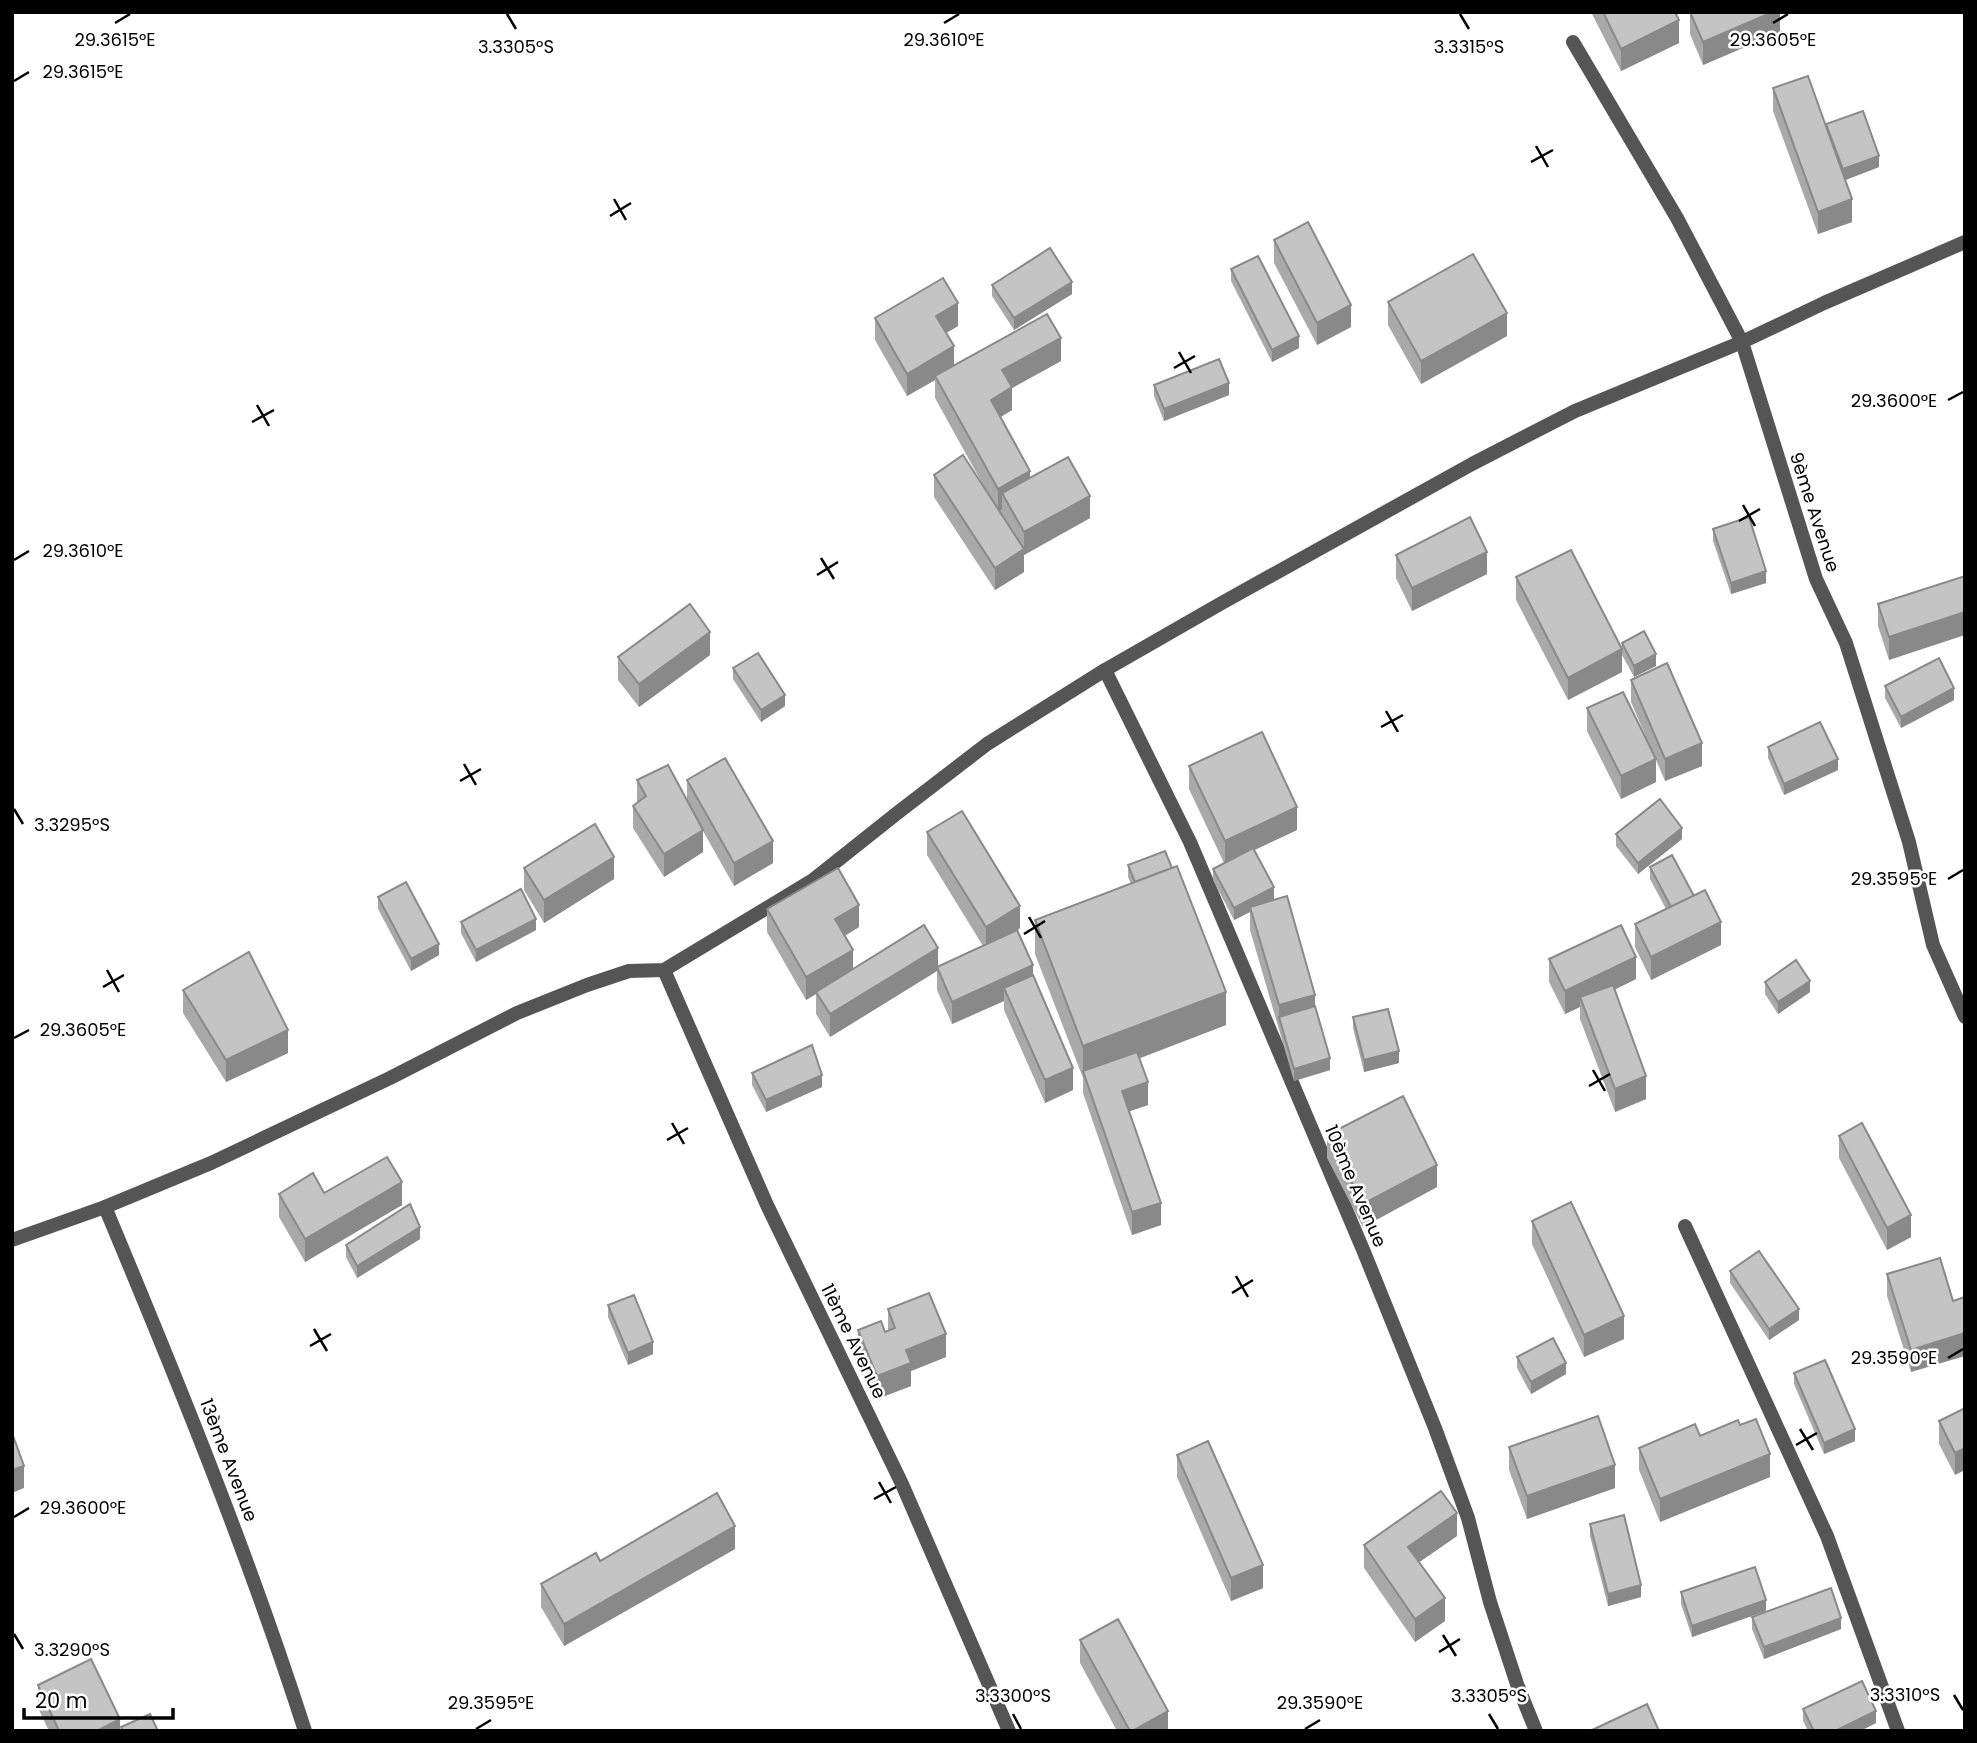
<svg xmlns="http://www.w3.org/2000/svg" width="1977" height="1743" viewBox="0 0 1977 1743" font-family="Poppins,sans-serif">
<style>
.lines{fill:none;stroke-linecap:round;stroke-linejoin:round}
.street{stroke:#555;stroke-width:14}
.wall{fill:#a9a9a9}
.shaded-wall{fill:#898989}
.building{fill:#c4c4c4;stroke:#898989;stroke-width:2}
.ticks{fill:none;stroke:#000;stroke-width:2.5}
.labels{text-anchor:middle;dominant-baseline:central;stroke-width:5;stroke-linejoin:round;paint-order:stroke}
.street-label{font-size:18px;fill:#000;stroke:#fff}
.ticks-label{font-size:18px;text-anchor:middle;fill:#000;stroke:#fff;stroke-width:5;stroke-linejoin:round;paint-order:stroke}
</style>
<rect width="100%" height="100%" fill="#fff"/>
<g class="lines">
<g class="street">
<path d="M1573,42l104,176 65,124 74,237 30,64 63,199 24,103 32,72"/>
<path d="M1105,670l85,172 174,410 71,176 33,90 22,84 27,82 19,47"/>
<path d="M664,970l103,235 135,279 107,247"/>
<path d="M105,1207c72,172 143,346 200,524"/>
<path d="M1685,1226l142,310 71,195"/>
<path d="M12,1240l93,-33 106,-44 179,-85 127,-65 70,-28 42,-14 35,-1 149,-90 83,-66 91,-70 118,-74 115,-66 252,-140 103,-53 167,-69 82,-39 141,-61"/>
</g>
</g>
<g class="wall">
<path d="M1591,12h84l4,31 -58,28z"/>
<path d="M1690,12h90v20l-77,33 -13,-31z"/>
<path d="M1773,88l53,39v-3l53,43 -34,13 7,42 -34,12 -45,-123z"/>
<path d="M1274,240l77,87 -34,18 -43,-82z"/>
<path d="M1231,269l68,79 -27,14 -41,-81z"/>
<path d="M992,285l80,9 -58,36 -22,-34z"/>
<path d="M1388,302l119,34 -86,48 -33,-59z"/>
<path d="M875,318l83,8 -12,7 8,32 107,-4 -49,27v22l-12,7 30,61 60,40 -66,37v17l-29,18 -61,-93v-22l53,17 -52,-94v-18l-28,16 -32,-56z"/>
<path d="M1154,385l75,10 -65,26 -10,-25z"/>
<path d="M1713,529l53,54 -35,11 -18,-53z"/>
<path d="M1396,555l91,19 -75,37 -16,-33z"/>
<path d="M1965,576l-76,84 -11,-34v-22z"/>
<path d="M1516,577l106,71v-5l34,23 -22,11 -12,-22v17l-54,28 -52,-100z"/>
<path d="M710,655l-71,52 -21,-27v-23z"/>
<path d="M733,668l52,38 -24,16 -28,-43z"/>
<path d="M1631,680l71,86 -37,15 -9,-21v22l-35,17 -34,-68v-23l65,43 -21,-49z"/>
<path d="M1885,686l69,14 -53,28 -16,-30z"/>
<path d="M1768,747l70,23 -54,25 -16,-37z"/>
<path d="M1189,766l108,64 -43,20 20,49 -6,3 47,104 15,64 -36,11 -44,-151v-18l-16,8 -21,-40v-11l11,-6 -35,-74z"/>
<path d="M637,780l50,20v-20l86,83 -39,23 -31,-55v21l-39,25 -31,-49v-22l4,-3z"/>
<path d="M927,832l93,96 -3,3 56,159 -28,13 -41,-93v-9l-52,23 -15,-34v-19l-107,66 -14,-23v-20l-10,6 -39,-68v-23l92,18 -14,9 8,33 85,-2 45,-21 -56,-91z"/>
<path d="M1616,834l66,5 -44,35 -22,-28z"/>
<path d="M1128,865l98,160 -87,33 9,47 -19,6 32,114 -29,10 -49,-142v-15l-48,-124v-34l96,-36 -3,-7z"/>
<path d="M1650,867l71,78 -70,35 -16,-33v-23l31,-15 -16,-30z"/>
<path d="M524,868l90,11 -70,44 -20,-33z"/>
<path d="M378,897l61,58 -28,16 -33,-62z"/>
<path d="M461,922l75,8 -60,32 -15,-29z"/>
<path d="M1549,959l87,20 -22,11 32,109 -31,13 -35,-93v-12l-15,7 -16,-32z"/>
<path d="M1765,982l45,10 -32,22 -13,-20z"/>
<path d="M183,990l105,63 -62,29 -43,-69z"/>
<path d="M1353,1017l46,46 -35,9 -11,-44z"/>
<path d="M752,1073l70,14 -56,25 -14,-27z"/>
<path d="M1327,1135l110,52 -74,40 -36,-69z"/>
<path d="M1839,1136l72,101 -24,13 -48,-92z"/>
<path d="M324,1193l78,12 -97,57 -26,-45v-23z"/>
<path d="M1532,1221l92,118 -40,18 -52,-113z"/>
<path d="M420,1239l-63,39 -11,-21v-12z"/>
<path d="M1730,1271l69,49 -30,20 -39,-57z"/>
<path d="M1887,1274l66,27 -42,71 -24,-76z"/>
<path d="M608,1305l45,49 -25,11 -20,-48z"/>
<path d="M888,1309l58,48 -35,14v15l-34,13 -19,-46v-23l27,2 3,-1z"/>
<path d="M1517,1357l49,17 -35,20 -14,-26z"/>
<path d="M1794,1373l61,68 -31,13 -30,-70z"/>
<path d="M1965,1408l-10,67 -16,-31v-23z"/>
<path d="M1740,1425l30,52 -110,45 -21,-52v-22l61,-12z"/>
<path d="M1509,1447l106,41 -88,31 -18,-49z"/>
<path d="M1177,1455l86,133 -32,13 -54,-124z"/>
<path d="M1590,1524l51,73 -33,9 -18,-70z"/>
<path d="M1457,1536l-38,26 26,59 -30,21 -51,-74v-23z"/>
<path d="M735,1549l-171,97 -23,-39v-23l59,-23z"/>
<path d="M1681,1592l85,19 -74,26 -11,-33z"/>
<path d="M1752,1617l89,12 -77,30 -12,-30z"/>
<path d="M1080,1640l88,91h-51l-37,-68z"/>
<path d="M38,1685l82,46h-71l-11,-23z"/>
<path d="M1803,1709l73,14 -16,8h-52l-5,-10z"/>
</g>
<g class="shaded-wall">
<path d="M1773,12h7v20l-77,33v-23z"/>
<path d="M1679,20v23l-58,28v-22z"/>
<path d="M1879,156v11l-36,14v-12z"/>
<path d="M1852,199v23l-34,12v-22z"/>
<path d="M1072,282v12l-58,36v-12z"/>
<path d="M958,303v23l-22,13v-23z"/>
<path d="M1351,305v22l-34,18v-22z"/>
<path d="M1507,313v23l-86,48v-23z"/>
<path d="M1299,336v12l-27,14v-12z"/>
<path d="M1061,338v23l-49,27v22l-21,13v-23l11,-30z"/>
<path d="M954,346v23l-19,7v4l-28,16v-22z"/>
<path d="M1229,383v12l-65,26v-12z"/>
<path d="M1030,471v23l-28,-1v16l-4,3v-23z"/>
<path d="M1090,496v22l-66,37v17l-29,18v-22l29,-18v-18z"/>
<path d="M1487,552v22l-75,37v-23z"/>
<path d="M1766,571v12l-35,11v-11z"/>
<path d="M1965,612v23l-76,25v-23z"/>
<path d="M710,632v23l-71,52v-23z"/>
<path d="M1622,649v23l-54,28v-22z"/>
<path d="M1656,654v12l-22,11v-11z"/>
<path d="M1954,688v12l-53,28v-11z"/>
<path d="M785,695v11l-24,16v-12z"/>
<path d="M1702,743v23l-37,15v-22z"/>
<path d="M1656,759v23l-35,17v-23z"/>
<path d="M1838,759v11l-54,25v-11z"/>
<path d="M1297,807v23l-72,34v-23z"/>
<path d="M1682,828v11l-44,35v-11z"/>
<path d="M703,830v22l-39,25v-23z"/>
<path d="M773,841v22l-39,23v-23z"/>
<path d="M614,857v22l-70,44v-23z"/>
<path d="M1274,887v12l-23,12 -1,-4v5l-16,8v-12z"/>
<path d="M859,905v22l-24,14v-22z"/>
<path d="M1020,906v22l-34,22v-23z"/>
<path d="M536,919v11l-60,32v-12z"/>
<path d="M1721,922v23l-70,35v-23z"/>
<path d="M439,944v11l-28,16v-12z"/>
<path d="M938,948v22l-1,-3v4l-107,66v-23z"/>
<path d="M853,950v23l-37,19v2l-10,6v-23z"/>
<path d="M1636,957v22l-53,26 -3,-8v10l-15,7v-23z"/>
<path d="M1033,965v23h-29v13l-52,23v-22z"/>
<path d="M1810,981v11l-32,22v-12z"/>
<path d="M1226,992v33l-140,54 -3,-7v-26z"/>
<path d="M1315,995v22h-36v-12z"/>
<path d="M288,1030v23l-62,29v-22z"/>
<path d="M1399,1051v12l-35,9v-12z"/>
<path d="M1330,1058v12l-36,11v-12z"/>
<path d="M1073,1068v22l-28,13v-23z"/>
<path d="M822,1075v12l-56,25v-12z"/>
<path d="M1646,1076v23l-31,13v-23z"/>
<path d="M1148,1082v23l-26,9v-23z"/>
<path d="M1437,1165v22l-74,40v-23z"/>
<path d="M402,1182v23l-97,57v-23z"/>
<path d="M1161,1203v22l-29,10v-23z"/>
<path d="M1911,1215v22l-24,13v-22z"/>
<path d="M420,1227v12l-63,39v-12z"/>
<path d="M1799,1309v11l-30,20v-11z"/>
<path d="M1624,1316v23l-40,18v-22z"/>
<path d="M1965,1333v23l-54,16v-22z"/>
<path d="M946,1334v23l-35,14v15l-34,13v-23l29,-26z"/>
<path d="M653,1342v12l-25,11v-12z"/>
<path d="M1566,1363v11l-35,20v-12z"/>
<path d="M1855,1429v12l-31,13v-11z"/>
<path d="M1965,1448v22l-10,5v-22z"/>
<path d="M1770,1454v23l-110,45v-23z"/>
<path d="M1615,1465v23l-88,31v-23z"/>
<path d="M24,1466v22l-12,5v-23z"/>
<path d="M1457,1513v23l-49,34v-23z"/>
<path d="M735,1526v23l-171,97v-22z"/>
<path d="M1263,1565v23l-32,13v-23z"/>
<path d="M1641,1585v12l-33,9v-12z"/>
<path d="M1445,1598v23l-30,21v-23z"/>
<path d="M1766,1600v11l-74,26v-11z"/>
<path d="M1841,1618v11l-77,30v-12z"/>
<path d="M1168,1711v20h-36z"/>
<path d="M1876,1711v12l-16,8h-25z"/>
<path d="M120,1719v12h-23z"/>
</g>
<g class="building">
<path d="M1603,12h72l4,8 -58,29z"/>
<path d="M1690,12h83l-70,30z"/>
<path d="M1808,76l44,123 -34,13 -45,-124z"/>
<path d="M1863,111l16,45 -36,13 -17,-45z"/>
<path d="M1308,222l43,83 -34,18 -43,-83z"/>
<path d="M1050,248l22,34 -58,36 -22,-33z"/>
<path d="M1473,254l34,59 -86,48 -33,-59z"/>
<path d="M1258,256l41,80 -27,14 -41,-81z"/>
<path d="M943,278l15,25 -22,13 18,30 -47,28 -32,-56z"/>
<path d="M1047,314l14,24 -59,32 10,17 -21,13 39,71 -32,18 -63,-113z"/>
<path d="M1219,359l10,24 -65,26 -10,-24z"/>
<path d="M963,455l61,94 -29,19 -61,-93z"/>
<path d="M1068,457l22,39 -66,36 -22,-39z"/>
<path d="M1470,517l17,35 -75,36 -16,-33z"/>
<path d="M1749,517l17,54 -35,12 -18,-54z"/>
<path d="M1571,550l51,99 -54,29 -52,-101z"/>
<path d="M1965,576v36l-76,25 -11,-33z"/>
<path d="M690,604l20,28 -71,52 -21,-27z"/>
<path d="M1644,631l12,23 -22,12 -12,-23z"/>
<path d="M758,653l27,42 -24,15 -28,-42z"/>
<path d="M1939,658l15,30 -53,29 -16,-31z"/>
<path d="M1667,663l35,80 -37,16 -34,-79z"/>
<path d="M1623,692l33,67 -35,17 -34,-68z"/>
<path d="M1820,722l18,37 -54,25 -16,-37z"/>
<path d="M1262,732l35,75 -72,34 -36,-75z"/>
<path d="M725,758l48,83 -39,22 -47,-83z"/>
<path d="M668,765l35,65 -39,24 -31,-48 13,-10 -9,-16z"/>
<path d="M1660,799l22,29 -44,35 -22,-29z"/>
<path d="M962,811l58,95 -34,21 -59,-95z"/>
<path d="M595,824l19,33 -70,43 -20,-32z"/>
<path d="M1253,848l21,39 -40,21 -21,-39z"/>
<path d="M1165,851l7,17 -37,14 -7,-17z"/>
<path d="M1672,855l22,41 -23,11 -21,-40z"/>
<path d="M1177,866l49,126 -143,54 -48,-126z"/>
<path d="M838,868l21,37 -24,14 18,31 -47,27 -39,-68z"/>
<path d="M406,882l33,62 -28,15 -33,-62z"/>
<path d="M521,889l15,30 -60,31 -15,-28z"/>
<path d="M1705,890l16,32 -70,35 -16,-33z"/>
<path d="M1287,896l28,99 -36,10 -29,-98z"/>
<path d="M924,925l14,23 -108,66 -14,-22z"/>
<path d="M1621,925l15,32 -71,34 -16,-32z"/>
<path d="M1017,930l16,35 -81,37 -15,-35z"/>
<path d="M249,952l39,78 -62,30 -43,-70z"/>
<path d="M1796,960l14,21 -32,21 -13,-20z"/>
<path d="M1033,975l40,93 -28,12 -41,-92z"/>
<path d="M1613,985l33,91 -31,13 -35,-92z"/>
<path d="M1315,1006l15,52 -36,11 -15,-52z"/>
<path d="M1388,1009l11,42 -35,9 -11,-43z"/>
<path d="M812,1045l10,30 -56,25 -14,-27z"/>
<path d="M1137,1052l11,30 -26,9 39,112 -29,9 -49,-141z"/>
<path d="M1403,1096l34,69 -74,39 -36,-69z"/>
<path d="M1862,1123l49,92 -24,13 -48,-92z"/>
<path d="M387,1157l15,25 -97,57 -26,-45 34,-21 11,20z"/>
<path d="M1571,1202l53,114 -40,19 -52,-114z"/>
<path d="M410,1204l10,23 -63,39 -11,-21z"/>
<path d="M1759,1251l40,58 -30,20 -39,-58z"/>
<path d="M1940,1258l13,43 12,-4v36l-54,17 -24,-76z"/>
<path d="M929,1293l17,41 -40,16 5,13 -34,13 -19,-46 23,-9 4,11 10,-4 -7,-19z"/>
<path d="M634,1295l19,47 -25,11 -20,-48z"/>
<path d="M1553,1338l13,25 -35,19 -14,-25z"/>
<path d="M1825,1360l30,69 -31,14 -30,-70z"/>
<path d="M1965,1408v40l-10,5 -16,-32z"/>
<path d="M1598,1416l17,49 -88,31 -18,-49z"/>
<path d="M1756,1419l14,35 -110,45 -21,-51 56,-24 5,12 38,-16 2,5z"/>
<path d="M12,1433l12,33 -12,4z"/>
<path d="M1208,1441l55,124 -32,13 -54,-123z"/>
<path d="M1441,1491l16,22 -49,34 37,51 -30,21 -51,-74z"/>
<path d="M717,1493l18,33 -171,98 -23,-40 55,-31 4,8z"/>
<path d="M1624,1515l17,70 -33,9 -18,-70z"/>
<path d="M1755,1567l11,33 -74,26 -11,-34z"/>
<path d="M1831,1588l10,30 -77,29 -12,-30z"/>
<path d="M1118,1619l50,92 -36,20h-2l-50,-91z"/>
<path d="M91,1659l29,60 -23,12h-38l-21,-46z"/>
<path d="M1862,1681l14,30 -41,20h-21l-11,-22z"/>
<path d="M1647,1704l12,27h-69z"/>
<path d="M150,1714l8,17h-35l-2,-4z"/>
</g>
<path class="ticks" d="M507,14l9,15M1460,14l9,15M115,23l15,-9M944,23l15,-9M1773,23l15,-9M14,81l15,-9M1536,146l12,21M1531,162l22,-12M614,199l12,21M610,216l21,-13M1179,352l12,21M1174,368l21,-12M1948,400l15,-8M257,405l12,21M252,422l22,-12M1743,505l12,21M1739,521l21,-12M821,558l13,21M14,560l15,-9M817,575l21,-13M1386,711l12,21M1381,727l22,-12M464,764l12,21M460,781l21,-12M14,809l9,15M1948,879l15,-9M1029,917l12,21M1024,934l21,-13M107,970l12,22M103,987l21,-12M14,1038l15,-8M1593,1070l12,21M1589,1086l21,-12M672,1123l12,21M667,1140l21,-12M1236,1276l12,21M1232,1293l21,-13M314,1329l13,22M310,1346l21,-12M1948,1358l15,-9M1800,1429l13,21M1796,1445l21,-12M879,1482l12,21M874,1499l22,-12M14,1517l15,-9M14,1634l9,15M1443,1635l13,21M1439,1652l21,-13M1954,1695l9,15M1013,1714l8,15M1489,1714l9,15M476,1729l15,-9M1305,1729l15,-9"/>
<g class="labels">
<g class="street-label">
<text transform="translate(1815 512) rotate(72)">9ème Avenue</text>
<text transform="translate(1356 1186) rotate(67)">10ème Avenue</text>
<text transform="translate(854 1341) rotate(64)">11ème Avenue</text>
<text transform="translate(229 1460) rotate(69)">13ème Avenue</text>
</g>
</g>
<g class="ticks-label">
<text x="115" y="46">29.3615°E</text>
<text x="944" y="46">29.3610°E</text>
<text x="1773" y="46">29.3605°E</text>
<text x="1469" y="53">3.3315°S</text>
<text x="516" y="53">3.3305°S</text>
<text x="83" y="78">29.3615°E</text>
<text x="1894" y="407">29.3600°E</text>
<text x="83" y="557">29.3610°E</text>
<text x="72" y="831">3.3295°S</text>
<text x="1894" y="885">29.3595°E</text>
<text x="83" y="1036">29.3605°E</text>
<text x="1894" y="1364">29.3590°E</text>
<text x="83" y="1514">29.3600°E</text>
<text x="72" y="1656">3.3290°S</text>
<text x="1905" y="1701">3.3310°S</text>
<text x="1013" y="1702">3.3300°S</text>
<text x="1489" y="1702">3.3305°S</text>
<text x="491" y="1709">29.3595°E</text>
<text x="1320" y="1709">29.3590°E</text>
</g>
<rect width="1977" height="1743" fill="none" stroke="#000000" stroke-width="28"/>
<path d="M24 1708v10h149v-10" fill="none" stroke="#000000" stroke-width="3.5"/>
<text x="35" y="1708" font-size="21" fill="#000000" stroke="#ffffff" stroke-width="5" paint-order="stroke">20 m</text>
</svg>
